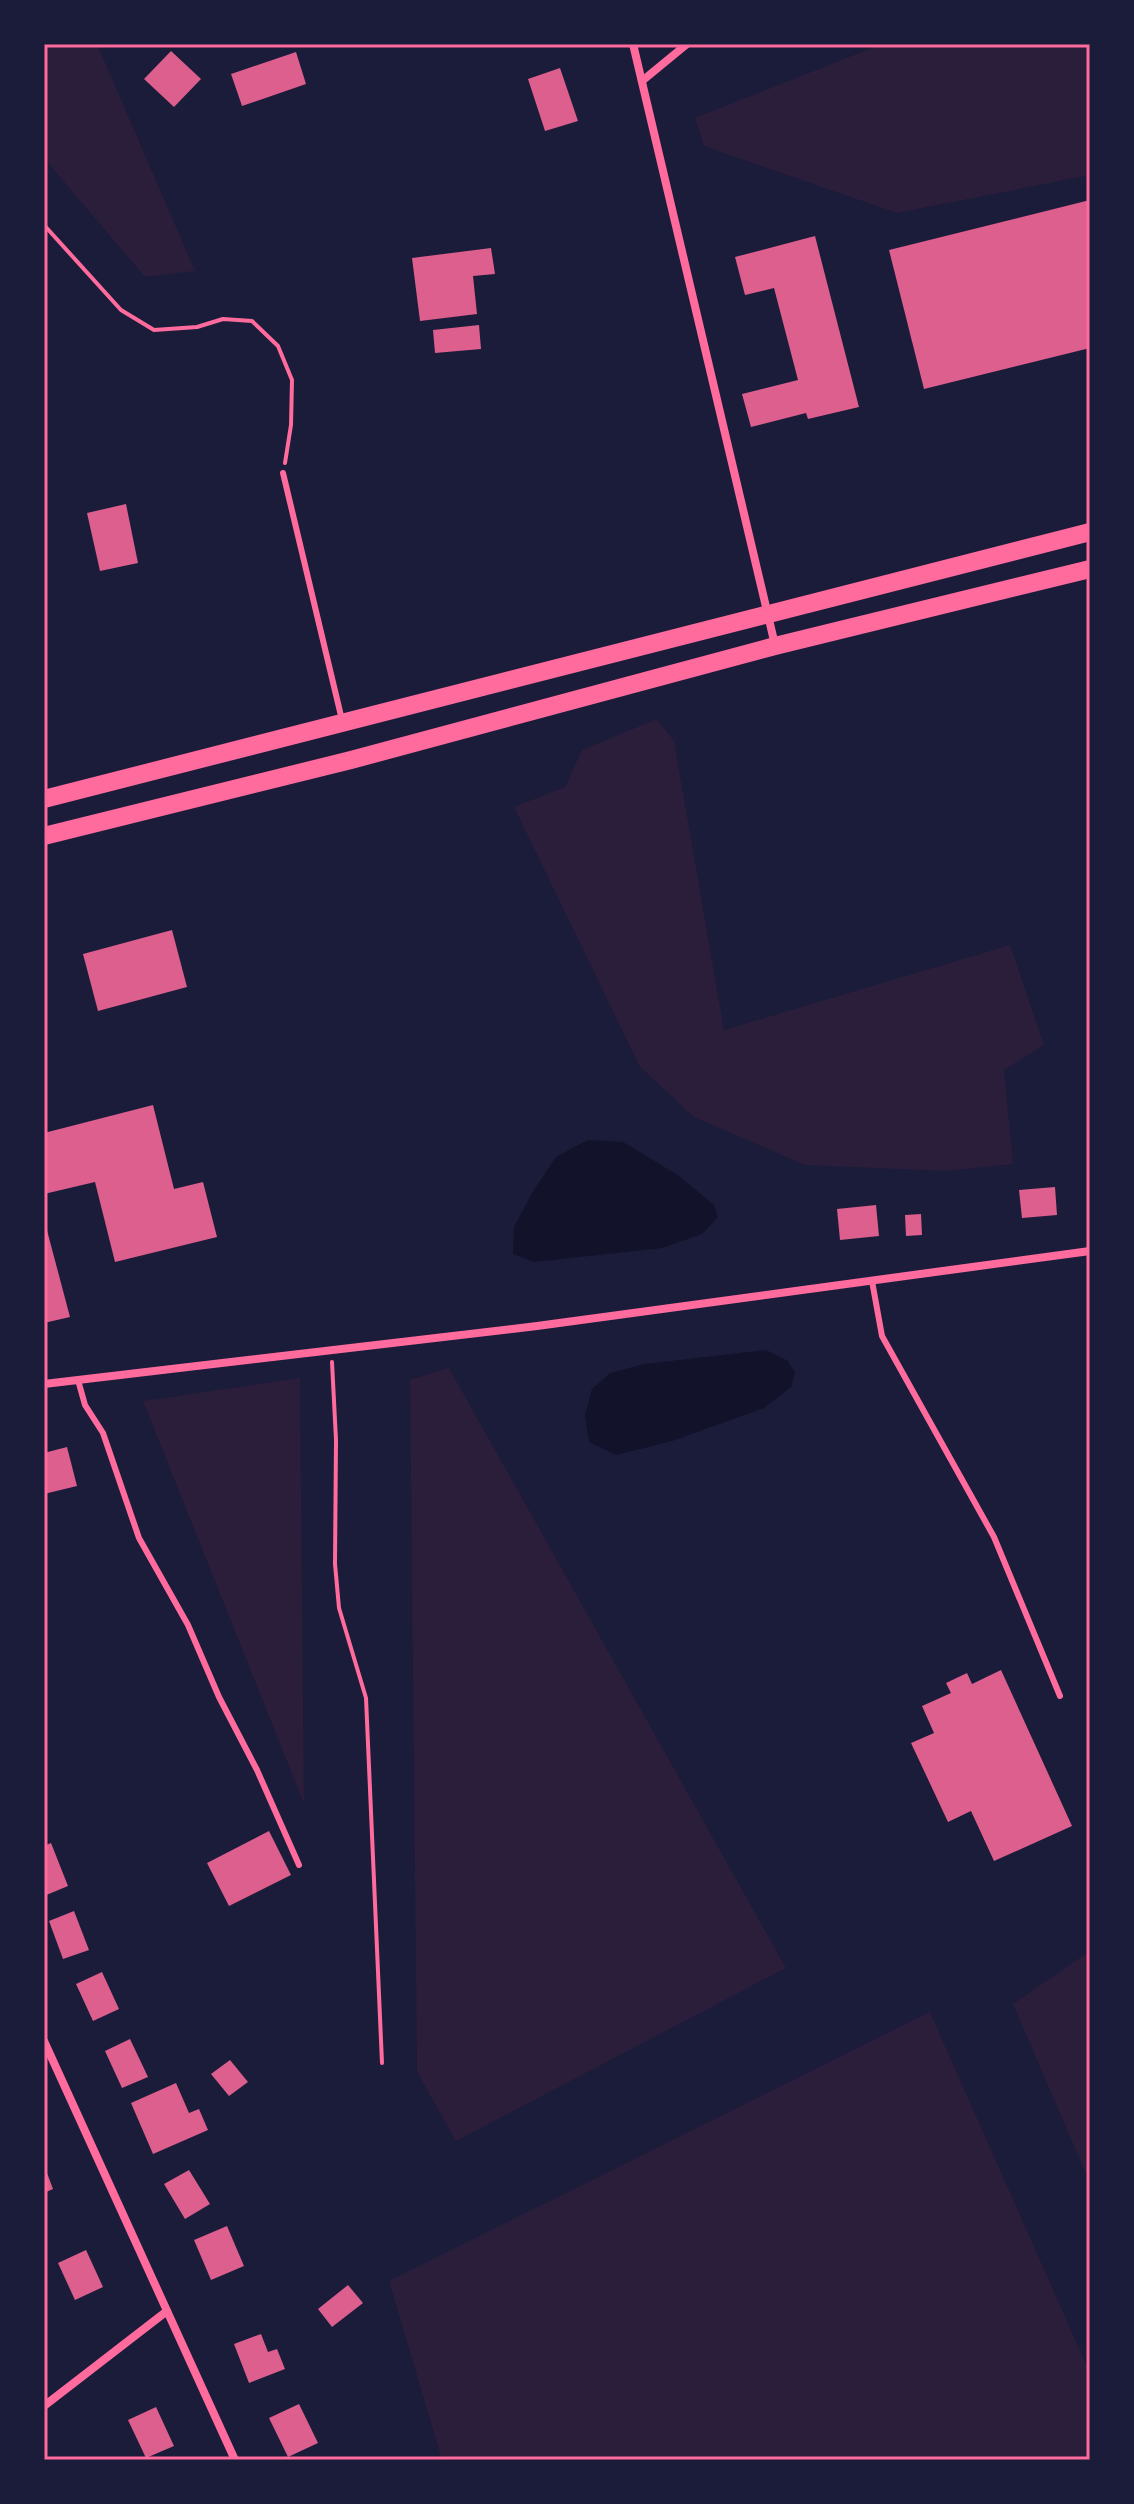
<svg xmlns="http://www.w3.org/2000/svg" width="1134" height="2504" viewBox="0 0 1134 2504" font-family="Barlow,sans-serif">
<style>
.green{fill:#2a1e3b}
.water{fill:#12122b}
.building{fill:#dd5f8e}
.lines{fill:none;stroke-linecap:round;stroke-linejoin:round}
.path{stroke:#ff6b9d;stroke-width:4}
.service{stroke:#ff6b9d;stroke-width:6}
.minor{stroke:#ff6b9d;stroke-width:8}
.primary{stroke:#ff6b9d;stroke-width:18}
.neatline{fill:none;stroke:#ff6b9d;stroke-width:3}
</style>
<rect width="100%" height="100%" fill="#1b1b3a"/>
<g class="green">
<path d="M44,44h53l98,227 -50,6 -101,-119z"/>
<path d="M882,44h208v131l-193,38 -193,-67 -9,-28z"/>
<path d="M657,719l17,22 50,289 286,-85 34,100 -40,25 9,94 -67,7 -141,-6 -111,-48 -54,-50 -126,-260 51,-20 17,-37z"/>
<path d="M449,1368l337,600 -330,173 -39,-69 -7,-692z"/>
<path d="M300,1378v1l4,425 -161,-403z"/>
<path d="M1090,1951v232l-77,-179z"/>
<path d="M930,2012l160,361v87h-648l-53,-179z"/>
</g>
<g class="water">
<path d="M588,1140l35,2 56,34 35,29 4,12 -16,17 -40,14 -128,14 -21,-8 1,-27 18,-34 24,-36z"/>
<path d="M766,1350l22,11 7,12 -4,14 -27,21 -92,33 -56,14 -27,-13 -4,-27 7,-26 18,-16 35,-9z"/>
</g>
<g class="building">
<path d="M171,51l30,28 -27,28 -30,-28z"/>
<path d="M296,52l10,32 -64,22 -11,-32z"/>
<path d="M560,68l18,53 -33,10 -17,-52z"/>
<path d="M1090,200v148l-166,41 -35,-139z"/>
<path d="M815,236l44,171 -51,12 -2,-6 -55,14 -9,-33 56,-14 -24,-92 -29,7 -10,-38z"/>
<path d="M491,248l4,26 -22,2 4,38 -57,7 -8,-63z"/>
<path d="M479,325l2,24 -46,4 -2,-23z"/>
<path d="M126,504l12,59 -38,8 -13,-58z"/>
<path d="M172,930l15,57 -89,24 -15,-57z"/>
<path d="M153,1105l21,84 29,-7 14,55 -102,25 -20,-80 -51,12v-61z"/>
<path d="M1055,1187l2,28 -35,3 -3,-28z"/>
<path d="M876,1205l3,31 -39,4 -3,-31z"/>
<path d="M921,1214l1,21 -16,1 -1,-21z"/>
<path d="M44,1219l26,98 -26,6z"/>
<path d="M67,1447l10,39 -33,8v-41z"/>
<path d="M1001,1670l71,156 -78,35 -23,-50 -23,11 -37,-79 23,-10 -12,-27 29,-13 -5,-10 21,-10 5,11z"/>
<path d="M269,1831l22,44 -62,31 -22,-43z"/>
<path d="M51,1843l17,43 -24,10v-50z"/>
<path d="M74,1911l15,39 -26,9 -14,-38z"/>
<path d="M102,1972l17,37 -26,12 -17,-37z"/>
<path d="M130,2039l18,38 -26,11 -17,-37z"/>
<path d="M230,2060l18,22 -19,14 -18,-22z"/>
<path d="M176,2083l13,30 10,-4 9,21 -55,24 -22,-51z"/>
<path d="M44,2165l9,24 -9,4z"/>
<path d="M189,2170l21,34 -25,15 -21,-35z"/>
<path d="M227,2226l17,40 -33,14 -17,-40z"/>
<path d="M86,2250l17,37 -28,13 -17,-37z"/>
<path d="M348,2285l15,18 -31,24 -14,-18z"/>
<path d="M261,2334l7,18 9,-3 8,20 -36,14 -15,-39z"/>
<path d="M299,2404l19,39 -30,14 -19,-39z"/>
<path d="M156,2407l18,39 -28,12 -18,-38z"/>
</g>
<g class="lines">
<g class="path">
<path d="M44,225l77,85 33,20 43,-3 26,-8 29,2 26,25 14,34 -1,45 -6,38"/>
<path d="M332,1362l4,78 -1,124 4,44 27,90 16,365"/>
</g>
<g class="service">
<path d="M283,473l59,247"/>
<path d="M872,1281l10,55 112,201 66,159"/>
<path d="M78,1380l7,25 18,28 36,105 49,87 31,72 38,73 42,95"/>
</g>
<g class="minor">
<path d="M633,44l142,601"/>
<path d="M642,81l45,-37"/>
<path d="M44,1384l493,-58 553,-75"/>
<path d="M44,2041l191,419"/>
<path d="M44,2406l123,-95"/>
</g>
<g class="primary">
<path d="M44,799l1046,-267"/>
<path d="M44,836l307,-76 424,-114 315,-77"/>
</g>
</g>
<rect width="1134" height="2504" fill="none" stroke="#1b1b3a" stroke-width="92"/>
<rect x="46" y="46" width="1042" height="2412" class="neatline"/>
</svg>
